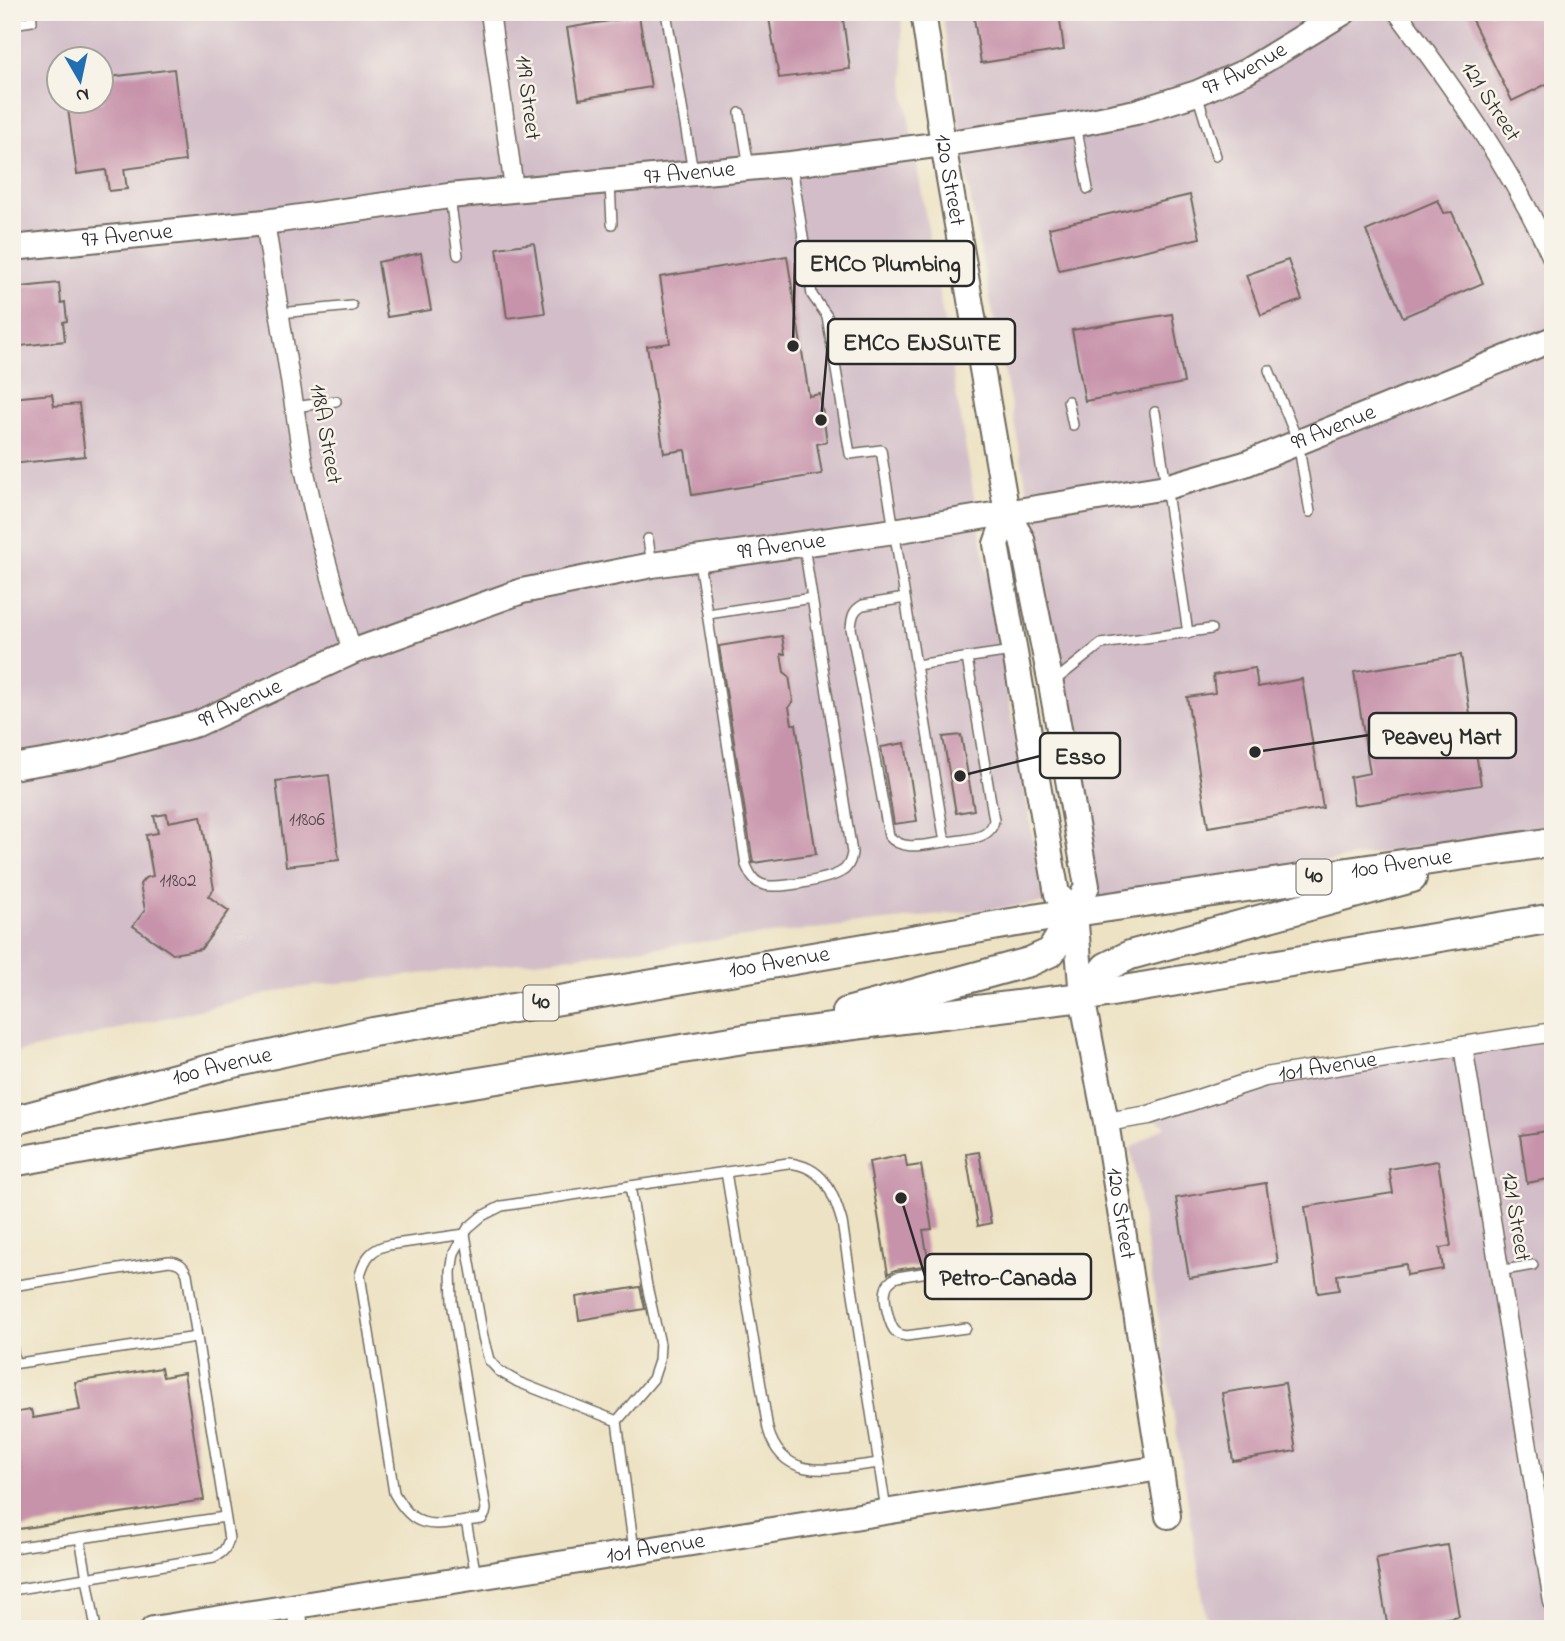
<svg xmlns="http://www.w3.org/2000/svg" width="1565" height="1641" viewBox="0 0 1565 1641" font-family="'Indie Flower',sans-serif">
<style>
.industrial{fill:#d2bdc8;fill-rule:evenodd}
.building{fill:#c793aa}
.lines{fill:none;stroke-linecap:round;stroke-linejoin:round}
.lane-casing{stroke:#6f6b60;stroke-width:12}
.street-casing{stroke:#6f6b60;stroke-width:21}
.secondary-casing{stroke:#6f6b60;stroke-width:28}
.primary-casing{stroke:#6f6b60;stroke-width:32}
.lane{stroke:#fff;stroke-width:9}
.street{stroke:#fff;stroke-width:18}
.secondary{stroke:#fff;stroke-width:24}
.primary{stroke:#fff;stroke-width:28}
.labels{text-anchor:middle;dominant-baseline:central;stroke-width:5;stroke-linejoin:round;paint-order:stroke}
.number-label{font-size:19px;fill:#52454b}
.shield{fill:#f7f3e8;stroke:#686764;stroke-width:2}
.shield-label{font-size:21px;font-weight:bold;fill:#2b2b2b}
.street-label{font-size:23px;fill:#2b2b2b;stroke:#f7f3e8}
.leader{fill:none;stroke:#2b2b2b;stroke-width:2.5}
.callout-dot{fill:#2b2b2b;stroke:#f7f3e8;stroke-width:2.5}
.callout{fill:#f7f3e8;stroke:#2b2b2b;stroke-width:2.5}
.callout-label{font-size:24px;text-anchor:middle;font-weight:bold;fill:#2b2b2b}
</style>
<rect width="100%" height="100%" fill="#f7f3e8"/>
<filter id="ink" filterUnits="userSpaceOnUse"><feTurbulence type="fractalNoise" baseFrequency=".0143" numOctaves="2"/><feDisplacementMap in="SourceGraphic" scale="14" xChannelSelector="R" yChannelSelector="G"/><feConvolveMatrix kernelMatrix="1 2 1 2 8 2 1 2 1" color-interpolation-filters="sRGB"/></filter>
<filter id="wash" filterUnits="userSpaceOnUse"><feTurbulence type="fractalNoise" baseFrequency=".00686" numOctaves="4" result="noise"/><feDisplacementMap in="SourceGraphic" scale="28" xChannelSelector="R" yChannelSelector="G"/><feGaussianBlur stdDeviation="1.57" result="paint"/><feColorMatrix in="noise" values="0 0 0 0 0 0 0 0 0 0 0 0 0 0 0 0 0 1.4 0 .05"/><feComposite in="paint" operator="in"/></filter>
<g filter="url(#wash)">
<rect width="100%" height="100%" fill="#ede2c3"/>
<g class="industrial">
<path d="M12,12h889l4,84 139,807 -756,86 -276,65zM60,60h42v42h-42z"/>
<path d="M942,12h611v813l-458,74 -52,-329 -73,-374z"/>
<path d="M1553,1032v597h-345l-77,-481 35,-22 -17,-11 116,-38z"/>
</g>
<g id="blocks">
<g class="building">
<path d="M768,12h74l8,57 -71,9z"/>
<path d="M973,12h72v3l14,-2 5,37 -83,13z"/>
<path d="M1468,12h85v69l-41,20z"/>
<path d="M639,16l12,71 -72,12 -12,-71z"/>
<path d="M174,69l11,92 -61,8 3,20 -18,2 -3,-21 -29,4 -10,-72h35v-24z"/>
<path d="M1190,195l10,43 -141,32 -10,-42z"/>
<path d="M1438,200l6,13 8,-1 31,71 -80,34 -37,-86z"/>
<path d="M534,243l11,70 -38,5 -10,-70z"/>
<path d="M421,253l10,57 -44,7 -9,-55z"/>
<path d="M787,256l22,140 11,-2 7,48 -10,2 5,30 -130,21 -7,-45 -21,3 -17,-107 23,-3 -10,-66z"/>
<path d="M1288,260l14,40 -41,15 -15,-40z"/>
<path d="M59,283l2,20 4,-1 2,19 -4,1 2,19 -53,6v-59z"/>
<path d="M1172,314l12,69 -99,18 -13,-71z"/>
<path d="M52,394l2,12 25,-2 6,52 -73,8v-66z"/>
<path d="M782,636l3,18h-4l3,18 5,4 4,25 -4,6 3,17h4l20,130 -63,9 -34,-217z"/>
<path d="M1461,655l20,130 -127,20 -4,-28 20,-4 -16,-101z"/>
<path d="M1255,668l3,19 44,-8 21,129 -115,19 -21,-130 28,-4 -2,-18z"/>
<path d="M961,735l13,75 -18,3 -13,-76z"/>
<path d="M905,743l12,78 -23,3 -13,-77z"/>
<path d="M329,775l10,85 -53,6 -10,-85z"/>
<path d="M167,814l1,8 33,-6 13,73 -6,7 21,15 -28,38 -28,5 -40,-28 12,-16 -5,-26 5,-6 8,-2 -7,-41 12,-2 -4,-17z"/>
<path d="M1553,1130v48l-26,5 -7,-48z"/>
<path d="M979,1152l12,71 -13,3 -12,-72z"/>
<path d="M905,1155l2,12 14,-2 11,64 -9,1 6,35 -34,5 -7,4 -19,-112z"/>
<path d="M1438,1161l13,85 -11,2 3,21 -36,6 -1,-11 -69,11 2,15 -21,3 -13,-86 88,-14 -4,-24z"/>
<path d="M1266,1183l12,80 -89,15 -13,-80z"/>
<path d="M640,1287l5,22 -66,11 -3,-23z"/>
<path d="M161,1368l2,9 21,-4 20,127 -192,30v-117l19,-3 2,8 47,-8 -5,-28z"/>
<path d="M1285,1383l11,68 -63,10 -11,-68z"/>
<path d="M1447,1545l12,71 -71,13 -12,-71z"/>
</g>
</g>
</g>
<g filter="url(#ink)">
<use href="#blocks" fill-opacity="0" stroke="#6f6b60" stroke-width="2"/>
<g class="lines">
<defs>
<g id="lane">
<path d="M666,12l27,160"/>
<path d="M12,24l20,-3 -1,-9"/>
<path d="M1197,94l19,62"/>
<path d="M740,113l9,54"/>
<path d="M1076,125l12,64"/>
<path d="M792,166l20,129 15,21 23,138 31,-4 35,215 96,-14"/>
<path d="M610,184l2,40"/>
<path d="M450,198l8,57"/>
<path d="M280,313l72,-7"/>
<path d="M1269,370l29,72 12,70"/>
<path d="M1068,401l5,24"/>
<path d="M295,407l41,-6"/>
<path d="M1155,412l33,221"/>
<path d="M648,539l4,25"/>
<path d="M699,561l47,304c4,9 7,17 18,20 14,4 71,-6 81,-16 5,-5 6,-10 7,-16l-48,-307"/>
<path d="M905,598l-42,7c-10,5 -11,12 -12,23l38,208c13,16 38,8 56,6"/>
<path d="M708,614l104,-16"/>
<path d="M916,665l29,177c18,-3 46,-1 49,-22l-27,-162"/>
<path d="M1052,683l49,-39 110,-15"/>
<path d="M726,1172l42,257c15,56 67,39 111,34"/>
<path d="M630,1186l158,-23c35,3 45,28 54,59l44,288"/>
<path d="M959,1267l-62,10c-6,3 -10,6 -11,12 -3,9 3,37 10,43 3,3 6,3 10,4l60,-8"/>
<path d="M1499,1271l34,-6"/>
<path d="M12,1286l157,-25c10,1 14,4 18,13l42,265c-3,10 -6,14 -15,18l-202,33"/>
<path d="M12,1345l3,19"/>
<path d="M12,1364l185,-27"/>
<path d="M466,1521c-37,5 -52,8 -72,-28l-34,-218c5,-17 11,-26 28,-30l77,-11 18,103 6,23 10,11 19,11 99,39"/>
<path d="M80,1538l16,91"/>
<path d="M12,1548l213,-31"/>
<path d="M476,1576l-10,-55 16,-2 3,-5 1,-5 -34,-207 -1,-30 3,-19 14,-25 14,-12 20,-10 128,-20 17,100 13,58 -1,17 -6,18 -36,42 17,129"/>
</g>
<g id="street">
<path d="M490,12l24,177"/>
<path d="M1397,12c58,78 116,159 156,248"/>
<path d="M265,222l39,246 14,63 34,121"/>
<path d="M1463,1046l90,556"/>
<path id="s1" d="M1106,1122l43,-7 116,-38 288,-45"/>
<path d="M296,1606l3,23"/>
</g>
<g id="secondary">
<path id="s2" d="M923,12l20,132 64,369 15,26 29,145 36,202 -12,26 7,85 24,125 62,394"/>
<path id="s3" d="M12,248l253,-26 184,-26 342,-32 152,-20 133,-20 60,-12 61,-19 50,-22 97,-59"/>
<path d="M1007,513l-11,31 61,350 18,18"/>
<path id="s4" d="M12,767l67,-11 118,-32 155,-72 170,-61 130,-26 242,-34 272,-44 79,-23 308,-125"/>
<path id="s5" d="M153,1629l1007,-161"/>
</g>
<g id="primary">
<path d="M1082,997l24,-30 24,-12 282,-77"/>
<path d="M847,1012l182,-50 22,-10 24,-40"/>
<path id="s6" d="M12,1121l213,-56 148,-33 702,-120 478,-70"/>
<path d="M12,1162l257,-46 481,-78 332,-41 471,-79"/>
</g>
</defs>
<use href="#lane" class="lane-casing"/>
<use href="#street" class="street-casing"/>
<use href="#secondary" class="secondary-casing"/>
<use href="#primary" class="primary-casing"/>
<use href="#lane" class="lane"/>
<use href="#street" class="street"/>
<use href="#secondary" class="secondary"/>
<use href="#primary" class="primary"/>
</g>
</g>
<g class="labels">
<g class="number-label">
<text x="307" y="820">11806</text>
<text x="178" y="881">11802</text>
</g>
<g class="shield">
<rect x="1296.5" y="859.5" width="35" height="35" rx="5"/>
<rect x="523.5" y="985.5" width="35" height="35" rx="5"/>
</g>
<g class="shield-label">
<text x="1314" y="877">40</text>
<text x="541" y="1003">40</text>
</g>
<g class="street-label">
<text stroke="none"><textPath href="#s3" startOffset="1250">97 Avenue</textPath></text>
<text transform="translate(527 98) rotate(83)">119 Street</text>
<text transform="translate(1490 102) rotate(57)">121 Street</text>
<text stroke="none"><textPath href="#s3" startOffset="682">97 Avenue</textPath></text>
<text stroke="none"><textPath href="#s2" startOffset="170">120 Street</textPath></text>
<text stroke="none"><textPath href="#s3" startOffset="116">97 Avenue</textPath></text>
<text stroke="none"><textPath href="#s4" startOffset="1372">99 Avenue</textPath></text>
<text transform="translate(325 434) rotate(80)">118A Street</text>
<text stroke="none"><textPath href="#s4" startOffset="805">99 Avenue</textPath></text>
<text stroke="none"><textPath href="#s4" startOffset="238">99 Avenue</textPath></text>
<text stroke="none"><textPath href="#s6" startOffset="1414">100 Avenue</textPath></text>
<text stroke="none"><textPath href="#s6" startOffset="784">100 Avenue</textPath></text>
<text stroke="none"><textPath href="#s6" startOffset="217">100 Avenue</textPath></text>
<text stroke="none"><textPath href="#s1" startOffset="229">101 Avenue</textPath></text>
<text stroke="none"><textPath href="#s2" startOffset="1225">120 Street</textPath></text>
<text transform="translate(1515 1217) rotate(81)">121 Street</text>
<text stroke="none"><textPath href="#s5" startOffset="509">101 Avenue</textPath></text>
</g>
</g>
<path class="leader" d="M793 346L795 263M821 420L828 341M1255 752L1369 735M960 776L1040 756M901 1198L925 1276"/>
<g class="callout-dot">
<circle cx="793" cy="346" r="7"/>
<circle cx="821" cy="420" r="7"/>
<circle cx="1255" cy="752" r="7"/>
<circle cx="960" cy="776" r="7"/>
<circle cx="901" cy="1198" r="7"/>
</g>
<g class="callout">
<rect x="795" y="241" width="179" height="45" rx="7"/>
<rect x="828" y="319" width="187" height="45" rx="7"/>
<rect x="1369" y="713" width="147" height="45" rx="7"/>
<rect x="1040" y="733" width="80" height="45" rx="7"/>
<rect x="925" y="1254" width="166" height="45" rx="7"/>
</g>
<g class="callout-label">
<text x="885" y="271">EMCO Plumbing</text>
<text x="922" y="350">EMCO ENSUITE</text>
<text x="1442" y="744">Peavey Mart</text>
<text x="1080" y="764">Esso</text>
<text x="1008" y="1285">Petro-Canada</text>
</g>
<rect width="1565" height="1641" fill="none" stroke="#f7f3e8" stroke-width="42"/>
<g transform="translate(80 80) rotate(171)"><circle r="33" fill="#f7f3e8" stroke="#a5a39c" stroke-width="2"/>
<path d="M0-5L12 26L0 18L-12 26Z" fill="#1f6fb2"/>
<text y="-10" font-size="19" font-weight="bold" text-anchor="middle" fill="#2b2b2b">N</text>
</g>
</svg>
